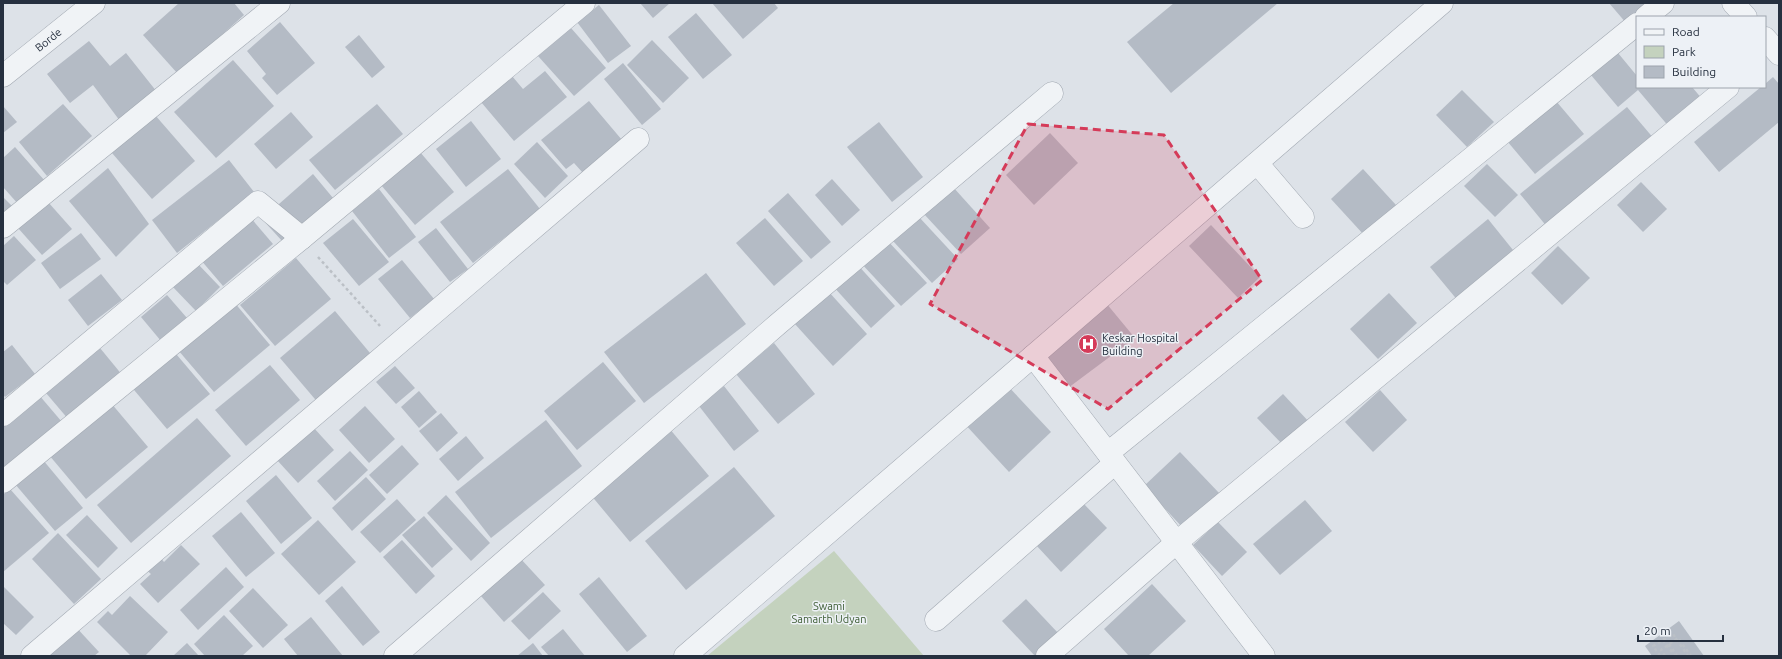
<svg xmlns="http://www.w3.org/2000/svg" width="1782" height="659" viewBox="0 0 1782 659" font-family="Ubuntu,sans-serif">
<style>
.green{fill:#c4d2be}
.building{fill:#b4bbc5}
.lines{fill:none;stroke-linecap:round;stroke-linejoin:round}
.minor-casing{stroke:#a2a9b2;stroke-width:23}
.path{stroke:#bbc0c6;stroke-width:2.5;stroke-dasharray:3 3;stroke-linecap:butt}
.minor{stroke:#f0f3f6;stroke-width:22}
.marked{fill:#d53b59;fill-opacity:0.2;stroke:#d53b59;stroke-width:3;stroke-dasharray:8 5;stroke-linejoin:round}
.labels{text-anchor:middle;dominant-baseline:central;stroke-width:3;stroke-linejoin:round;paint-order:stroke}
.street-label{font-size:11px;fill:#26303f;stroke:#edf1f6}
.poi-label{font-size:11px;fill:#26303f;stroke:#edf1f6;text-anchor:start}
.park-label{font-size:11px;fill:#3c5c33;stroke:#edf1f6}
</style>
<rect width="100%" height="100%" fill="#dde2e8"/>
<path class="green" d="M834,551l90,105h-217z"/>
<g class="building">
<path d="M179,3h55l10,12 -66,59 -35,-39z"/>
<path d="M640,3h30l-17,15z"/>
<path d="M712,3h62l4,5 -35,31z"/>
<path d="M1174,3h104l-107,90 -44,-51z"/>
<path d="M1609,3h44l-26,21z"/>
<path d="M599,5l32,41 -23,17 -31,-41z"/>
<path d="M696,13l36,42 -29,24 -35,-42z"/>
<path d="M280,22l35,41 -38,32 -15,-17 4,-4 -19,-23z"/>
<path d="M571,28l35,40 -32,28 -36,-40z"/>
<path d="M359,35l26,32 -13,11 -27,-31z"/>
<path d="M652,40l37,38 -26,25 -36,-38z"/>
<path d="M89,41l21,25 16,-13 31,39 -37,29 -27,-36 -23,18 -23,-29z"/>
<path d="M1618,53l19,23v11h55l11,13 -33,28 -32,-38 -20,17 -27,-32z"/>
<path d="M233,60l41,46 -58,52 -42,-46z"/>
<path d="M623,63l38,46 -19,16 -38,-46z"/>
<path d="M545,71l22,26 -53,44 -33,-39 31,-26 11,13z"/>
<path d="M1773,77l6,7v38l-60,50 -25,-30 67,-55h4v-3z"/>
<path d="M1462,90l32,32 -27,25 -31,-32z"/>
<path d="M589,101l33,39 -39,33 -9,-10 -8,6 -25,-29z"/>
<path d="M1556,101l28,33 -49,40 -28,-33z"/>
<path d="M63,104l29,32 -45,40 -28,-34z"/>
<path d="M377,104l26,30 -68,56 -26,-30z"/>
<path d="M3,106l14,16 -14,11z"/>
<path d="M1627,107l28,33 -107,88 -28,-34z"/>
<path d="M291,112l22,25 -37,32 -22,-25z"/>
<path d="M155,115l40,46 -43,38 -40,-46z"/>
<path d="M471,121l30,38 -35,28 -30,-38z"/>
<path d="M879,122l44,55 -31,25 -45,-55z"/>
<path d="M1050,133l28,30 -44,42 -28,-30z"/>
<path d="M537,142l31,34 -23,22 -31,-34z"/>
<path d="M15,147l30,34 -26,24 -16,-18v-29z"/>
<path d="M420,152l34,40 -39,33 -34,-40z"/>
<path d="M229,160l25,32 -77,61 -25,-33z"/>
<path d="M1487,164l31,31 -23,22 -31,-31z"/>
<path d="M108,168l41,56 -33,33 -47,-56z"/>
<path d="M508,169l32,40 -67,54 -33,-41z"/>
<path d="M1363,169l33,36 -32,30 -33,-36z"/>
<path d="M313,174l20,24 -50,44 -21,-23z"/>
<path d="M832,179l28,31 -18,16 -27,-31z"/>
<path d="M1641,182l26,27 -24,23 -26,-27z"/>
<path d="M953,187l37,41 -29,26 -37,-40z"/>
<path d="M379,189l37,48 -27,21 -37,-47z"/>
<path d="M788,193l43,49 -20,17 -43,-48z"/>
<path d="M3,197l9,9 -9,8z"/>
<path d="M48,202l24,27 -30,26 -24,-27z"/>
<path d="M250,217l23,27 -50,42 -23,-27z"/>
<path d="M919,217l39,42 -26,24 -39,-42z"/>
<path d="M765,218l38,43 -29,25 -38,-43z"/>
<path d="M353,219l36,43 -30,24 -36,-43z"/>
<path d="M1488,219l29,36 -58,47 -29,-35z"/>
<path d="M1211,225l49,52 -22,21 -49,-52z"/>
<path d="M436,228l32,41 -18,13 -32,-40z"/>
<path d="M81,233l20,26 -41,30 -19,-26z"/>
<path d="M14,236l22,24 -29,25 -4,-4v-35z"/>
<path d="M886,239l41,44 -26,23 -41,-44z"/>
<path d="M1558,246l32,32 -28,27 -31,-32z"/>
<path d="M296,258l35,41 -56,47 -35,-41z"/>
<path d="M402,260l32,39 -24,19 -32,-39z"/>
<path d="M196,262l24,25 -24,24 -25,-26z"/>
<path d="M856,263l39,43 -24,22 -39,-43z"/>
<path d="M706,273l40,51 -102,79 -40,-51z"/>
<path d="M101,274l21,26 -34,26 -20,-26z"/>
<path d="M828,291l39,43 -34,32 -39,-43z"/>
<path d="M1389,293l28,30 -39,36 -28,-30z"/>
<path d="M167,295l20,23 -26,23 -20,-24z"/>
<path d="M234,302l36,43 -56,47 -36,-42z"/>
<path d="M1106,303l29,35 -67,50 -28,-38z"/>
<path d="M335,311l40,48 -55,46 -40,-47z"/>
<path d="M774,343l41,51 -37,30 -42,-50z"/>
<path d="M12,345l23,29 -30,23 -2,-3v-42z"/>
<path d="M100,348l23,28 -54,44 -23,-27z"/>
<path d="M171,348l39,46 -43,35 -38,-45z"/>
<path d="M603,362l33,39 -59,49 -33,-39z"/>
<path d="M270,365l30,35 -54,46 -31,-36z"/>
<path d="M395,366l20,22 -19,16 -20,-22z"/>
<path d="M1005,383l46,49 -42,40 -46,-50z"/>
<path d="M724,386l35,45 -25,20 -35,-45z"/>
<path d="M1380,390l27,30 -34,32 -28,-30z"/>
<path d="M419,391l18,21 -18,16 -18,-21z"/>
<path d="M1283,394l27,29 -25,24 -28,-29z"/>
<path d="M39,395l23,27 -59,49v-45z"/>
<path d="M111,403l37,44 -62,52 -37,-44z"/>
<path d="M365,406l30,33 -26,24 -30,-33z"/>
<path d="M441,413l17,20 -21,19 -18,-21z"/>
<path d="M197,418l34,38 -100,87 -34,-38z"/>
<path d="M546,420l36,46 -91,72 -36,-46z"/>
<path d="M313,427l21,23 -36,33 -21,-23z"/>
<path d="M669,428l40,48 -79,66 -40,-48z"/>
<path d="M466,436l18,22 -26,23 -19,-22z"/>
<path d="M402,445l17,19 -32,30 -18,-19z"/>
<path d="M350,451l18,19 -33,31 -18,-20z"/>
<path d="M1180,452l40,42 -37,34 -39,-42z"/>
<path d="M43,460l40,48 -28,23 -40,-47z"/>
<path d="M734,467l41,49 -89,74 -41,-49z"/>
<path d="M276,475l36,43 -31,26 -35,-43z"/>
<path d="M366,477l20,22 -34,32 -20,-23z"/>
<path d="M10,489l39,44 -46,39v-77z"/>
<path d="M446,495l44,48 -19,18 -44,-48z"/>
<path d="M397,499l19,21 -36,33 -20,-21z"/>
<path d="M1305,500l27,31 -52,44 -27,-31z"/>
<path d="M1082,502l25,26 -46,44 -25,-27z"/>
<path d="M241,512l34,41 -29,24 -34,-41z"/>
<path d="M87,515l31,33 -20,20 -32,-33z"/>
<path d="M424,516l29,33 -21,19 -30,-33z"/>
<path d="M318,520l38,42 -37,33 -38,-41z"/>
<path d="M1218,522l29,30 -25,24 -29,-31z"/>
<path d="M58,533l43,46 -27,25 -42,-45z"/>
<path d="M402,540l33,36 -19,18 -33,-37z"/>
<path d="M181,545l19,19 -42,39 -18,-19 11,-10 -7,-6 14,-13 6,7z"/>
<path d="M520,558l25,27 -41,37 -24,-27z"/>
<path d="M226,567l18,20 -46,43 -18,-20z"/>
<path d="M599,577l48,59 -20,16 -48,-58z"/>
<path d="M1152,584l34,37 -38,35h-19l-25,-27z"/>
<path d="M3,586l31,31 -18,18 -13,-12z"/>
<path d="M342,586l38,46 -17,14 -38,-45z"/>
<path d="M253,588l35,37 -25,23 -34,-37z"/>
<path d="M543,592l18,19 -32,29 -18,-19z"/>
<path d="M130,596l38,36 -23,24h-14l-34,-34 11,-11 4,4z"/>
<path d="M1026,599l33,35 -24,22 -33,-35z"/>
<path d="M224,615l29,31 -11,10h-37l-11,-12z"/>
<path d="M311,617l32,39h-45l-14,-17z"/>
<path d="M1679,621l25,35h-52l-7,-10z"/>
<path d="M74,625l25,27 -5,4h-53z"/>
<path d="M563,629l22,27h-36l-8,-9z"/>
<path d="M187,643l12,13h-26z"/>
<path d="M533,643l10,13h-26z"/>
</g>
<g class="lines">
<defs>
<g id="minor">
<path d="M1733,3l13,14"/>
<path d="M1646,17l17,-14"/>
<path d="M1765,38l14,16"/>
<path id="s1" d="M3,76l91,-73"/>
<path d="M1257,163l46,54"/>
<path d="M3,227l276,-224"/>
<path d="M3,415l255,-213 44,36"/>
<path d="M1108,453l529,-429"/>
<path d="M3,482l299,-244 282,-235"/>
<path d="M936,620l179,-157"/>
<path d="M32,656l606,-517"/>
<path d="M395,656l383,-332 274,-231"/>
<path d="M685,656l348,-300"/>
<path d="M1047,656l130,-114 551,-455"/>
<path d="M1264,656l-231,-300 409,-353"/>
</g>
</defs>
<use href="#minor" class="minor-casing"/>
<g class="path">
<path d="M318,257l62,69"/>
<path d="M1663,640l12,16"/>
<path d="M1669,644l8,12"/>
<path d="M1660,656l-7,-10 20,-12 15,22"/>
<path d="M1665,656l-4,-6 17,-12 13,18"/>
</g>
<use href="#minor" class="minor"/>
</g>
<path class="marked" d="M1028,124l136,11 98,145 -154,129 -178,-105z"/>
<defs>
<symbol id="hospital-disc" viewBox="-11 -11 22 22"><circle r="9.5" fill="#d53b59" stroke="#edf1f6"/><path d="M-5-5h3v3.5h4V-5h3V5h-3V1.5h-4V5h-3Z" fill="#fff"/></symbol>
</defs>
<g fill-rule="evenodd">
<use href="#hospital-disc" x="1077" y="333" width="22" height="22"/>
</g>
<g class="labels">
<g class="street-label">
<text stroke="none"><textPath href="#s1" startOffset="58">Borde</textPath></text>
</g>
<g class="poi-label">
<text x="1102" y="338">Keskar Hospital<tspan x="1102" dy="13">Building</tspan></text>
</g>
<g class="park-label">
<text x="829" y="606">Swami<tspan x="829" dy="13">Samarth Udyan</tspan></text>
</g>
</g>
<rect width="1782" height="659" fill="none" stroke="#26303f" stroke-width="8"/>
<rect x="1636" y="16" width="130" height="72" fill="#edf1f6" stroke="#9da4ad"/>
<rect x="1644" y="29" width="20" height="6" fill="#f0f3f6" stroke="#9da4ad"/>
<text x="1672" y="36" font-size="12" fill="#26303f">Road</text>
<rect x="1644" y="46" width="20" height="12" fill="#c4d2be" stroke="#9da4ad"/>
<text x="1672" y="56" font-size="12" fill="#26303f">Park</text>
<rect x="1644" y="66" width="20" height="12" fill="#b4bbc5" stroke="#9da4ad"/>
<text x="1672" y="76" font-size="12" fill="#26303f">Building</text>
<path d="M1638 635v6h85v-6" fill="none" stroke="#26303f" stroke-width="2"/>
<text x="1644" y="635" font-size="12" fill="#26303f" stroke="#edf1f6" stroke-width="3" paint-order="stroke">20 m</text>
</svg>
